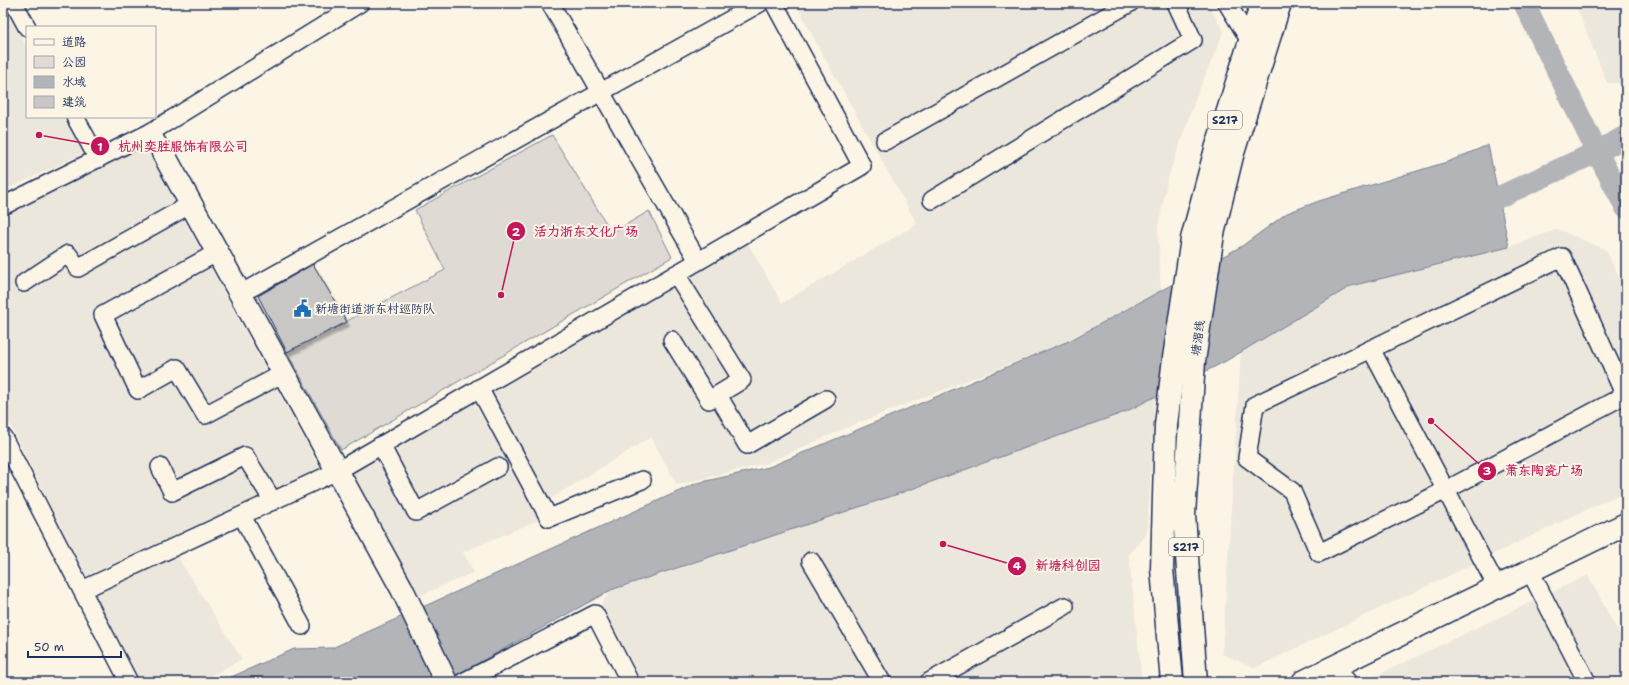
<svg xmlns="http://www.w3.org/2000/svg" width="1629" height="685" viewBox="0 0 1629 685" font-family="'Shantell Sans','LXGW WenKai TC',sans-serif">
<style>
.built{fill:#ece7dc}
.green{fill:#dfdbd4;stroke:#7d8599}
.water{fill:#b2b4b8;stroke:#767f94}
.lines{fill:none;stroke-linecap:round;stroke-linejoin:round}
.river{stroke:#b2b4b8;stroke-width:22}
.building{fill:#c8c7c6;stroke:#1b2f5e;filter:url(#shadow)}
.minor-casing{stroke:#1b2f5e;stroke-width:20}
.major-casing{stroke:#1b2f5e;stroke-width:25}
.minor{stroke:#fcf5e5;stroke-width:17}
.major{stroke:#fcf5e5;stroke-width:22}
.labels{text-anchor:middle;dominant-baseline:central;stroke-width:4;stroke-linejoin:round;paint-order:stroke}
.shield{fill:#fcf5e5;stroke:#5e6a86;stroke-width:1}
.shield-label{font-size:11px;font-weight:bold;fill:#1b2f5e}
.poi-label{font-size:12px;fill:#1b2f5e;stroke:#fcf5e5;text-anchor:start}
.street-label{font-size:12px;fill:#1b2f5e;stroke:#fcf5e5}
.leader{fill:none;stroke:#c2185b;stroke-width:1.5}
.callout-dot{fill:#c2185b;stroke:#fcf5e5;stroke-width:1.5}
.mark-label{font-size:12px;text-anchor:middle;font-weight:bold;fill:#fff}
.callout-label{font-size:13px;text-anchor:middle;font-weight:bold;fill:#c2185b;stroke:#fcf5e5;stroke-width:4;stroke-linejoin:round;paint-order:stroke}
</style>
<defs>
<filter id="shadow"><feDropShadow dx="2.5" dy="4.5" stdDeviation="1" flood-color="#0004"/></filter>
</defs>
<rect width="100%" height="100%" fill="#fcf5e5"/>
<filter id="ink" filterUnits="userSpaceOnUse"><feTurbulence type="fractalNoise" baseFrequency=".025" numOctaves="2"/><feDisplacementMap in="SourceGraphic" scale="8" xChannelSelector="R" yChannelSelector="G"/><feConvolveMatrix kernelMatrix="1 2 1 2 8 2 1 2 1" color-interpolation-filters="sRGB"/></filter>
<g filter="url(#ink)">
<g class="built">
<path d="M3,3h2l22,46v68h37l21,36 -82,38z"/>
<path d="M796,3h411l17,28 -28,66 -29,84 -9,47 3,62 -90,50 -218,85 -86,38 -90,22 -26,-48 -104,64 -57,-109 104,-64 154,-85 34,60 135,-79 -104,-187z"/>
<path d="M1575,3h51v78l-4,2h-15z"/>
<path d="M145,144l37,72 138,252 -234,108 -83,-165v-193z"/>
<path d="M1558,229l48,21 20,42v199l-371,177 -33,-14 19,-302 110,-66 158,-39z"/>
<path d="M1155,397l-8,136 -18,22 13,127h-500l-41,-78 10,-14 514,-178z"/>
<path d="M474,403l67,116 -78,33 11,20 -59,26 -63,-125z"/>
<path d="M177,556l65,103 -42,23h-62l-46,-88z"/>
<path d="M1588,575l33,62 5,-2v47h-258l-1,-2z"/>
</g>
<path class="green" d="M552,135l60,98 37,-22 23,46 -331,193 -54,-98 158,-82 -30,-60z"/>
<path class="water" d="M1488,145l21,102 -158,39 -125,75 -101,51 -230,83 -284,95 -167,92h-224l74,-33 38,-1 365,-165 72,-16 302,-127 171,-94 45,-33 32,-12 131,-40z"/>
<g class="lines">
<g class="river">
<path d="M1524,3l73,149 29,-16"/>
<path d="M1499,197l98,-45 29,56"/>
</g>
</g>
<path class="building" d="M313,264l34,58 -60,30 -29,-56z"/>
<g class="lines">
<defs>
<g id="minor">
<path d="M14,3l13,24"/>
<path d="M550,3l148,258"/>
<path d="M1227,3l23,38"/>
<path d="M75,117l23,42"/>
<path d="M151,132l209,-129"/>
<path d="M885,141l245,-138"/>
<path d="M932,200l261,-160 -17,-37"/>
<path d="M3,206l148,-74 12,21"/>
<path d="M218,252l-115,63 35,75 39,-22 28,47 79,-42"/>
<path d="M24,283l44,-29 10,14 113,-64"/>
<path d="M240,294l520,-291"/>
<path d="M672,340l37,60 33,-20 -66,-106"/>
<path d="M1371,349l191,-92 64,141"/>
<path d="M479,388l70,130 93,-38"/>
<path d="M718,395l29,50 79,-46"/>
<path d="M3,437l126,245"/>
<path d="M381,445l35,67 82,-45"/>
<path d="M160,467l12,25 73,-36 28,45"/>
<path d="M242,516l60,110"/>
<path d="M811,561l71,121"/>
<path d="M1530,571l57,111"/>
<path d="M1497,587l-126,-238 -116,56 -8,53 45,33 27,62 127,-63 179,-95"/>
<path d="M82,590l255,-119 525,-305 -88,-163"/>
<path d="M1333,667l15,15"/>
<path d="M463,682l132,-68 35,68"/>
<path d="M929,682l136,-76"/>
</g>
<g id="major">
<path d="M163,153l239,436 44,93"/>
<path d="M1172,682l-10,-113 4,-144 8,-67 18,-119 24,-90 46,-146"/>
<path d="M1196,682l-12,-167 10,-154 19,-127 19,-78 48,-153"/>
<path d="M1303,682l323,-158"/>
</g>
</defs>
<use href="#minor" class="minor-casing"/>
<use href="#major" class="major-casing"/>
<use href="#minor" class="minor"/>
<use href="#major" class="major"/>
</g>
</g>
<defs>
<symbol id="civic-bare" viewBox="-9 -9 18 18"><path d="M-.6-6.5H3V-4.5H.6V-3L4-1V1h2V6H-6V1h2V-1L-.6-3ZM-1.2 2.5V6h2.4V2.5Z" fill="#1f6fb2" stroke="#fcf5e5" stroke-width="2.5" paint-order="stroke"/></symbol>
</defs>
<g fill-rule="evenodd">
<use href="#civic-bare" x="290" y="296" width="25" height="25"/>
</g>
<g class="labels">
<g class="shield">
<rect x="1208" y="111" width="34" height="18" rx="3"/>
<rect x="1169" y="538" width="34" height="18" rx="3"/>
</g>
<g class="shield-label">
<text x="1225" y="120">S217</text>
<text x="1186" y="547">S217</text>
</g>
<g class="poi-label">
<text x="315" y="309">新塘街道浙东村巡防队</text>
</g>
<g class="street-label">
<text transform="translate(1198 338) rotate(-82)">塘湄线</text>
</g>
</g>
<path class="leader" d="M39 135L100 146M501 295L516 231M1431 421L1487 471M943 544L1017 566"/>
<g class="callout-dot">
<circle cx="39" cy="135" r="4"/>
<circle cx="501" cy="295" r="4"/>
<circle cx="1431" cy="421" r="4"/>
<circle cx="943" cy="544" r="4"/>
<circle cx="100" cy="146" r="10"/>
<circle cx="516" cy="231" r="10"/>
<circle cx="1487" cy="471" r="10"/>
<circle cx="1017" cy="566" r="10"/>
</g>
<g class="mark-label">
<text x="100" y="151">1</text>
<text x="516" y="236">2</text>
<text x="1487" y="475">3</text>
<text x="1017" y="570">4</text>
</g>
<g class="callout-label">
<text x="183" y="151">杭州奕胜服饰有限公司</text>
<text x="586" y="236">活力浙东文化广场</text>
<text x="1544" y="475">萧东陶瓷广场</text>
<text x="1068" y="570">新塘科创园</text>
</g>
<rect width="1629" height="685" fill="none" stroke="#fcf5e5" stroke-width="16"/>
<rect x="8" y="8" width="1613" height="669" fill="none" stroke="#1b2f5e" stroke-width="1.5" filter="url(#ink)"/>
<rect x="26" y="26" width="130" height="92" fill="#fcf5e5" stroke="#a2a6af"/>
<rect x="34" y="39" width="20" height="6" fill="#fcf5e5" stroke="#a2a6af"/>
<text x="62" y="46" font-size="12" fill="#1b2f5e">道路</text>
<rect x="34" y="56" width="20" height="12" fill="#dfdbd4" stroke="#a2a6af"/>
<text x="62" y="66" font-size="12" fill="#1b2f5e">公园</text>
<rect x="34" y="76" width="20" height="12" fill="#b2b4b8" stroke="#a2a6af"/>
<text x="62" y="86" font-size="12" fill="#1b2f5e">水域</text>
<rect x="34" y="96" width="20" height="12" fill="#c8c7c6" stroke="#a2a6af"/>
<text x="62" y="106" font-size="12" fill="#1b2f5e">建筑</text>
<path d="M28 651v6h93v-6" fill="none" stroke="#1b2f5e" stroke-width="2"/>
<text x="34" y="651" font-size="12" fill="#1b2f5e" stroke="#fcf5e5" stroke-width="3" paint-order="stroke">50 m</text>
</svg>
